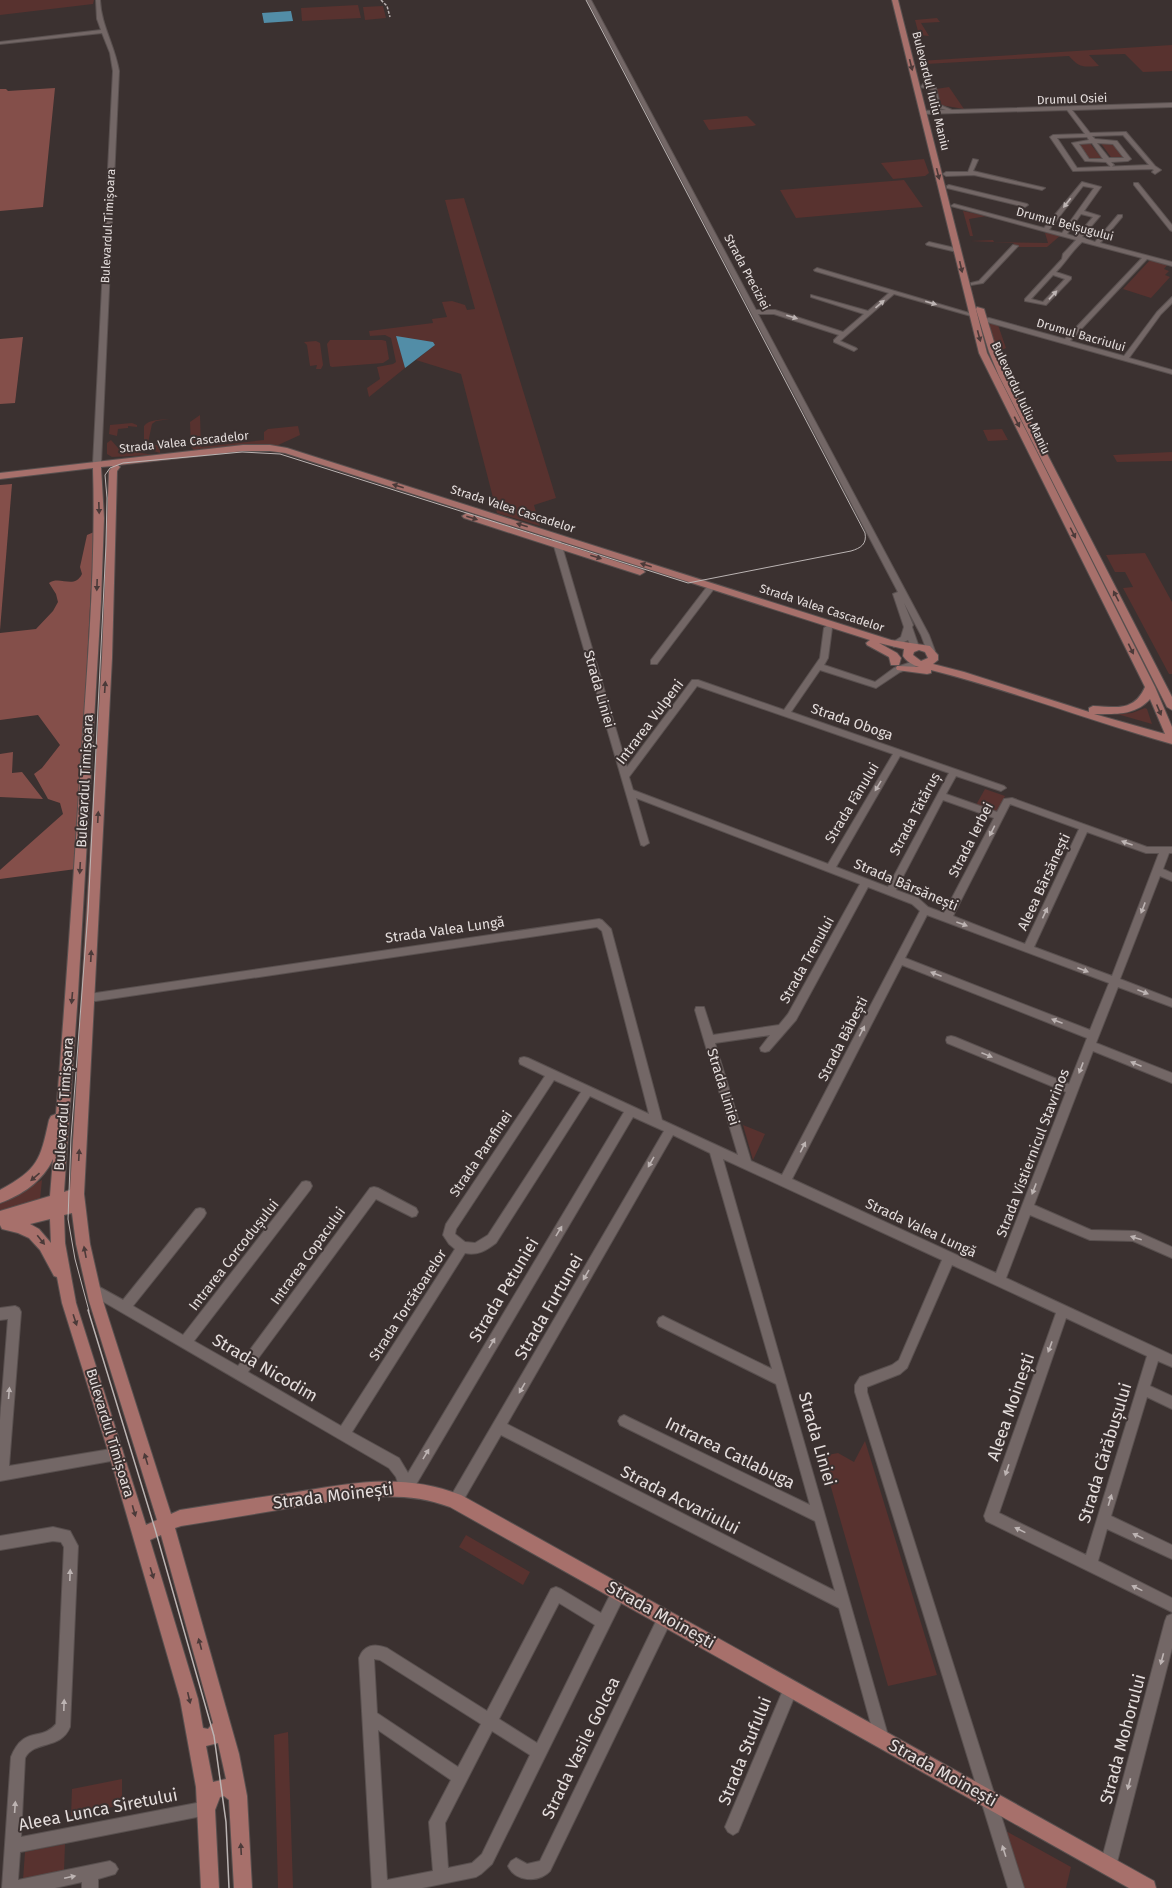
<svg xmlns="http://www.w3.org/2000/svg" width="1172" height="1888" viewBox="0 0 1172 1888" font-family="'Fira Sans',sans-serif">
<style>
.green{fill:#58322f}
.forest{fill:#844f4a}
.water{fill:#528da7}
.lines{fill:none;stroke-linecap:round;stroke-linejoin:round}
.minor-casing{stroke:#59504f;stroke-width:2}
.major-casing{stroke:#59504f;stroke-width:2}
.minor{fill:#736766;fill-rule:evenodd}
.major{fill:#a7706b;fill-rule:evenodd}
.tram-far1{stroke:#bbb4b3;stroke-width:1}
.tram{stroke:#bbb4b3;stroke-width:1.5}
.rail{stroke:#bbb4b3;stroke-width:1.5;stroke-dasharray:3 1.5;stroke-linecap:butt}
.oneway{fill:#4b3a39}
.oneway2{fill:#bdb4b3}
.labels{text-anchor:middle;dominant-baseline:central;stroke-width:4;stroke-linejoin:round;paint-order:stroke}
.far-street-label{font-size:12px;fill:#e5dedd;stroke:#3b3130}
.street-label{font-size:14px;fill:#e5dedd;stroke:#3b3130}
.near-street-label{font-size:17px;fill:#e5dedd;stroke:#3b3130}
</style>
<rect width="100%" height="100%" fill="#3b3130"/>
<g class="green">
<path d="M0,0h94l-1,4 -93,11z"/>
<path d="M358,5l3,13 -59,3 -1,-13z"/>
<path d="M383,6l3,12 -21,2 -2,-13z"/>
<path d="M937,18l3,4 -19,1 8,13 -10,-1 -4,-15z"/>
<path d="M1172,45v26l-29,1 -18,-18 -36,1 10,11c-17,1 -19,2 -30,-10l-143,8 6,22 -7,-2 -6,-23z"/>
<path d="M949,87l15,22 -24,-4 -4,-16z"/>
<path d="M747,116l9,9 -3,1 -44,4 -6,-10z"/>
<path d="M1089,142l14,18 -14,-1 -11,-15z"/>
<path d="M1100,142l13,1 12,15 -12,2z"/>
<path d="M924,159l5,14 -4,3 -32,3 -12,-16z"/>
<path d="M904,180l19,27 -127,11 -16,-28z"/>
<path d="M464,198l92,300 -22,7 6,21 -43,-13 -36,-139 -45,-14 19,-15 -38,-8 8,31 -36,29 -2,-9 13,-9 -3,-12 16,-3 3,-2 -5,-24 -6,-3 -15,1 -1,-5 64,-8 -1,-4 15,-2 -5,-15 10,-1 13,4 2,5 8,-1 -30,-109z"/>
<path d="M963,211l24,5 -18,3 4,17h-3z"/>
<path d="M1049,232l12,3 -14,12h-29l-6,-2 2,-2 -43,-2 22,-1 1,2 54,1 -3,-10z"/>
<path d="M1151,259l17,5 -4,5 5,2 -4,4 5,2 -19,21 -28,-9z"/>
<path d="M992,323l6,2 8,23 -9,4 -8,-27z"/>
<path d="M330,340h52l4,1 3,18 -6,4 -51,4 -2,-1 -3,-22z"/>
<path d="M316,341l4,2 3,22 -2,4h-5l1,-4 -7,1 -3,-21 -3,-3z"/>
<path d="M200,415l1,32 63,-7v-8l4,-3 30,-3 2,9 -24,11 -21,-2 -61,6 -3,-3 -1,-25z"/>
<path d="M170,419l-14,2 -4,3 -4,19 12,3v7l-16,-5v-22c5,-7 18,-6 26,-7z"/>
<path d="M132,423l5,2v2l-9,-1v2l-10,1 -1,7 -8,-2 1,-9z"/>
<path d="M1002,429l6,11 -20,1 -5,-11z"/>
<path d="M111,440l8,9 34,6 -41,2 -5,-3v-11z"/>
<path d="M1172,452v9l-55,1 -4,-7z"/>
<path d="M1145,553l27,49v72h-3l-46,-86 10,-1 -8,-15h-10l-9,-17z"/>
<path d="M1145,708l2,1 5,15 -35,-10 15,-1z"/>
<path d="M985,789l20,7 -8,16 -21,-7z"/>
<path d="M743,1125l22,9 -12,26z"/>
<path d="M42,1180l-2,20 -40,11v-7z"/>
<path d="M865,1441l72,234 -49,11 -66,-230 16,-3 16,9z"/>
<path d="M466,1535l64,37 -7,13 -64,-38z"/>
<path d="M288,1732l5,156h-15l-4,-153z"/>
<path d="M122,1779v26l-51,11 1,-27z"/>
<path d="M1006,1831l65,36 -5,21h-42z"/>
<path d="M65,1844l-1,27 -41,9 2,-28z"/>
</g>
<g class="forest">
<path d="M55,88l-12,119 -43,4v-122h6l2,2z"/>
<path d="M23,337l-8,66 -15,1v-65z"/>
<path d="M12,484l-12,146v-145z"/>
<path d="M94,532l-18,337 -76,10v-9l63,-56 -3,-11 -12,-4 -14,-25 8,-6 18,-23 -22,-30 -38,5v-87l36,-4 17,-18 5,-9 -2,-8 -7,-11c11,-8 25,7 33,-9l-2,-7 7,-32z"/>
<path d="M13,752l-1,21 10,-1 21,27 -43,-2v-43z"/>
</g>
<g class="water">
<path d="M291,11l2,10 -29,2 -2,-10z"/>
<path d="M396,336l37,6 2,3 -30,23z"/>
</g>
<g class="lines">
<defs>
<g id="minor">
<path d="M96,0h4c1,25 15,46 19,71l-18,393 -4,2 -4,-2 20,-393 -3,-18 -8,-20 -102,11v-2l101,-12 -4,-11z"/>
<path d="M587,0h4l165,310h19l68,22 21,-18 -53,-17v-2l57,16 21,-18 -74,-22 -1,-1 3,-2 159,47 -5,1 -77,-22 -54,47 16,7 1,1 -3,2 -20,-9v-2l5,-5 -65,-21h-16l171,321 6,16 -1,2 -3,1 -4,-3 -6,-16 -17,-32 9,22 -1,2 7,20 -1,2h-6l-4,-9 -14,7 -4,-3 11,-7 3,-10 -11,-33 5,-2z"/>
<path d="M923,84l13,4 4,17 12,5 220,-7v4l-100,3 18,23 36,-1 29,34 6,4 -6,4 -3,-2 2,-2 -2,-1 -79,2 -23,-34 3,-2 32,-1 -18,-24 -144,4 -2,-1v-2l25,-1 -10,-3 -4,-17 -11,-3zM1123,135l26,30 -72,3 -20,-30 30,-1 2,3 -17,3 13,18 21,1 5,5 3,-2 -3,-3 17,-1 3,-2 -14,-18 -22,-2 -3,-3zM1092,143l11,16h-14l-10,-15zM1097,143l16,1 11,14h-15z"/>
<path d="M973,159l5,1 -5,11 72,17 -3,2 -68,-15 -28,1 -3,-2 3,-2h22z"/>
<path d="M1082,182l19,5 -17,24 16,5 -18,21 13,5 23,-27h4v2l-22,26 72,19v4l-25,-7 -77,82 54,15 33,-44 15,-15v6l-11,11 -32,44 43,12v4l-192,-54 9,-2 76,21 77,-81 -60,-16c-11,10 -16,20 -26,30l15,5v2l-25,26 -21,-4v-2l37,-40 1,-5 13,-14 -125,-34 3,-2 90,24zM1083,186l11,2 -32,45 -13,-3zM1081,214l12,3 -17,20 -9,-3zM1053,275l12,4 -22,23 -12,-3z"/>
<path d="M1134,183h4l34,42v6l-2,-1 -36,-45z"/>
<path d="M949,185l78,19 1,1 -3,2 -78,-19v-2z"/>
<path d="M929,242l30,7 1,1 -3,2 -30,-7 -1,-1z"/>
<path d="M1013,245l5,1 -35,37 -12,2v-2l8,-2z"/>
<path d="M552,534h3l4,2 68,231 65,-87h6l86,30 36,-52 4,-30 4,-3 4,3 -4,30 -4,7 51,17 19,-14 23,-8 4,3 -1,2 -20,7 -24,16 -56,-18 -29,42 213,74 2,2 -5,3 -45,-15 -10,18 51,18 7,-13 8,-1 135,49h25v6h-3l-6,16 9,4v8l-12,-5 -40,103 52,20v8l-54,-20 -22,56 76,30v10l-79,-32 -59,154 57,25 43,1 4,1 34,15v11l-39,-17 -43,-1 -60,-25 -24,63 166,77v12l-14,-6 -8,25 22,10v13l-25,-12 -36,119 61,29v14l-65,-30 -9,32 74,37v14l-186,-91 -2,-5 72,-203 -104,-48 -45,103 -7,6 -33,13v5l157,496h-16l-153,-496v-7l5,-8 32,-12 7,-5 43,-100 -219,-101 166,580 -2,5 -5,2 -5,-2 -2,-5 -36,-131 -338,-173 -41,71 -5,2 -5,-2 -2,-5 216,-370 -31,-14 -222,376 -5,2 -5,-2 -5,-16 -7,-9 -299,-174 -2,-4 2,-4 4,-2 29,16 73,-91 4,-1 4,1 2,4 -2,4 -71,89 50,29 119,-153 4,-1 4,1 2,4 -2,4 -116,151 44,25 132,-178 4,-1 4,1 38,20 2,4 -2,4 -4,1 -36,-18 -128,173 93,54 114,-177 -6,-5 -6,-9 3,-11 99,-148 -25,-12 -1,-3 1,-3 4,-1 4,1 121,56 -47,-183 -5,-4 -508,75 -4,-1 -1,-3 1,-3 4,-1 510,-75 3,1 9,9 51,191 76,35 -43,-145 1,-3h8l9,28 66,-10 9,-11 72,-130 -224,-86 13,45 -5,3 -3,-1 -90,-309zM697,686l196,68 -65,110 -195,-74 -4,-13zM900,756l49,17 -61,114 -52,-20zM943,800l51,18 -50,95 -16,-6 -10,-9 -22,-8zM1010,804l69,25 -54,115 -72,-28zM1087,832l59,21h13l-47,123 -78,-29zM868,887l44,17 8,7 -138,264 -31,-14 -36,-118 55,-8 -10,13 1,3 4,1 4,-1 27,-31zM927,915l182,68 -19,47 -185,-72zM902,965l185,73 -18,46 -114,-47 -4,-1 -4,1 -1,3 1,3 119,49 -70,181 -204,-94zM554,1080l27,12 -93,143 -13,8 -10,-1 -10,-8 1,-5zM590,1096l34,16 -216,361 -9,-15 -47,-26 113,-179c12,3 22,-3 31,-10zM673,1135l37,18 62,216 -105,-51 -4,-2 -4,2 -2,4 2,4 117,58 34,121 -182,-88 -4,-2 -4,2 -2,4 2,4 195,96 20,70 -328,-167zM1066,1318l81,38 -61,199 -87,-42z"/>
<path d="M706,588h6l1,2 -56,74h-6v-4z"/>
<path d="M15,1306l4,2 2,4 -12,154 108,-18 5,1 1,5 -1,5 -122,22v-61l8,-101 -8,1v-12z"/>
<path d="M53,1527l17,4 8,15 -8,181c-9,23 -36,13 -45,31l-4,79 186,-36 5,2 2,5 -2,5 -5,2 -187,37 -2,28 92,-19 5,3 3,5 -3,5 -17,5v9h-16v-6l-27,6h-53l9,-131c13,-32 30,-15 45,-33l8,-177 -3,-5 -8,-1 -53,9v-14z"/>
<path d="M619,1585l5,2 2,5 -2,5 -132,267 -11,10 -5,3 -54,11h-50l-13,-230c5,-13 15,-15 28,-10l100,63 64,-122 5,-2 5,2 40,24 13,-26zM559,1603l36,22 -58,118 -38,-24zM374,1659l6,1 101,64 -23,43 -81,-54zM378,1730l73,50 -22,42 4,49 -46,9zM492,1731l38,24 -48,99 -10,9 -24,5 -3,-45z"/>
<path d="M665,1611l5,2 2,5 -2,5 -120,248c-11,12 -35,11 -42,-5l3,-5 5,-3 11,6 13,-3 120,-248z"/>
<path d="M1172,1614v34l-56,218 -3,5 -5,3 -5,-3 -3,-5 65,-245 2,-5z"/>
<path d="M791,1681l5,2 2,5 -60,144 -5,3 -5,-3 -3,-5 61,-144z"/>
</g>
<g id="major">
<path d="M892,0h6l89,353 168,334 17,40v17c-81,-23 -159,-53 -241,-74v3l-4,1 -30,-4 -1,-2 1,-2 22,1c-6,-2 -13,-6 -16,-11l1,-7 -25,-6 18,10 4,5 -2,7h-8l-2,-8 -22,-12 -1,-2 4,-3 -585,-187 -15,-2h-27l-125,14 2,2 -3,4 -5,187 -28,536 6,50 13,57 68,213 9,-4c37,-6 74,-12 111,-17 59,-10 112,-21 170,2l693,386 2,7h-27l-679,-381c-51,-20 -108,-7 -160,1 -36,6 -73,12 -109,18l-6,2 64,226 8,42 5,92h-18l-5,-88 -5,-4 -4,1 -5,13 4,78h-18l-5,-101 -16,-88 -71,-245 -47,-151 -5,-26 -3,-1 -14,-26 -11,-12 -11,-5 -16,-4 -2,-4v-14l50,-15 3,-37c-10,22 -31,36 -53,44v-13c38,-21 40,-29 49,-70l2,-4 5,-2c10,-122 18,-244 26,-367 6,-93 14,-186 11,-279l-93,11v-6l243,-28h27l17,3 604,192 39,6 8,9v5l-5,4 31,8 125,40v-4l4,-2c23,1 41,6 52,-19l-166,-334zM113,466l-4,5 -7,187 -32,532 -6,2 14,-199 23,-391 3,-84 -3,-51zM919,650l6,2 3,6 -7,3 -8,-6 1,-3zM1150,699l15,35 -71,-20c20,0 41,2 56,-15zM72,1213l4,31 13,57 68,219 -11,5 -70,-222 -11,-60 -1,-28zM50,1219l1,24 -12,-14 -9,-5zM161,1535l52,188 -5,6 -5,-1 -5,-29 -48,-159zM218,1743l8,36 -13,3 -7,-36z"/>
<path d="M977,307l7,2 13,43 10,24 165,321v13l-5,-3 -168,-331 -10,-24 -13,-43z"/>
<path d="M467,513l176,57 2,2 -5,3 -3,-1 -173,-56 -2,-2z"/>
</g>
</defs>
<use href="#minor" class="minor-casing"/>
<use href="#major" class="major-casing"/>
<use href="#minor" class="minor"/>
<use href="#major" class="major"/>
<path class="tram-far1" d="M89,1311l-14,-52 -7,-40 3,-81 17,-226 18,-367 1,-47 -2,-23 5,-7 13,-5 119,-11 38,2 408,129 163,-32c10,-3 16,-7 14,-18l-279,-533"/>
<path class="tram" d="M88,1310l67,219 59,207 12,86 3,66"/>
<path class="rail" d="M381,0l6,6 3,11"/>
</g>
<defs><path id="oneway-solid" d="M-6-.8H1V-3.2L6.5 0L1 3.2V.8H-6Z"/></defs>
<g class="oneway">
<use href="#oneway-solid" transform="translate(911 65) rotate(76)"/>
<use href="#oneway-solid" transform="translate(938 174) rotate(76)"/>
<use href="#oneway-solid" transform="translate(961 267) rotate(77)"/>
<use href="#oneway-solid" transform="translate(979 336) rotate(75)"/>
<use href="#oneway-solid" transform="translate(1017 422) rotate(63)"/>
<use href="#oneway-solid" transform="translate(398 486) rotate(-162)"/>
<use href="#oneway-solid" transform="translate(99 508) rotate(88)"/>
<use href="#oneway-solid" transform="translate(472 518) rotate(18)"/>
<use href="#oneway-solid" transform="translate(522 525) rotate(-162)"/>
<use href="#oneway-solid" transform="translate(1073 533) rotate(63)"/>
<use href="#oneway-solid" transform="translate(596 557) rotate(18)"/>
<use href="#oneway-solid" transform="translate(646 565) rotate(-162)"/>
<use href="#oneway-solid" transform="translate(97 585) rotate(92)"/>
<use href="#oneway-solid" transform="translate(1116 596) rotate(-117)"/>
<use href="#oneway-solid" transform="translate(1131 649) rotate(64)"/>
<use href="#oneway-solid" transform="translate(105 687) rotate(-86)"/>
<use href="#oneway-solid" transform="translate(1159 710) rotate(67)"/>
<use href="#oneway-solid" transform="translate(98 817) rotate(-87)"/>
<use href="#oneway-solid" transform="translate(80 868) rotate(93)"/>
<use href="#oneway-solid" transform="translate(91 956) rotate(-87)"/>
<use href="#oneway-solid" transform="translate(72 998) rotate(95)"/>
<use href="#oneway-solid" transform="translate(79 1155) rotate(-87)"/>
<use href="#oneway-solid" transform="translate(35 1177) rotate(139)"/>
<use href="#oneway-solid" transform="translate(41 1240) rotate(51)"/>
<use href="#oneway-solid" transform="translate(85 1252) rotate(-101)"/>
<use href="#oneway-solid" transform="translate(75 1320) rotate(72)"/>
<use href="#oneway-solid" transform="translate(146 1459) rotate(-107)"/>
<use href="#oneway-solid" transform="translate(134 1511) rotate(74)"/>
<use href="#oneway-solid" transform="translate(152 1573) rotate(73)"/>
<use href="#oneway-solid" transform="translate(200 1644) rotate(-105)"/>
<use href="#oneway-solid" transform="translate(189 1698) rotate(77)"/>
<use href="#oneway-solid" transform="translate(241 1849) rotate(-93)"/>
</g>
<g class="oneway2">
<use href="#oneway-solid" transform="translate(1067 203) rotate(128)"/>
<use href="#oneway-solid" transform="translate(1053 295) rotate(-47)"/>
<use href="#oneway-solid" transform="translate(931 303) rotate(16)"/>
<use href="#oneway-solid" transform="translate(880 304) rotate(-41)"/>
<use href="#oneway-solid" transform="translate(792 317) rotate(17)"/>
<use href="#oneway-solid" transform="translate(878 786) rotate(121)"/>
<use href="#oneway-solid" transform="translate(992 831) rotate(117)"/>
<use href="#oneway-solid" transform="translate(1127 843) rotate(-160)"/>
<use href="#oneway-solid" transform="translate(1143 908) rotate(111)"/>
<use href="#oneway-solid" transform="translate(1045 913) rotate(-65)"/>
<use href="#oneway-solid" transform="translate(962 924) rotate(20)"/>
<use href="#oneway-solid" transform="translate(1083 970) rotate(21)"/>
<use href="#oneway-solid" transform="translate(936 974) rotate(-159)"/>
<use href="#oneway-solid" transform="translate(1143 992) rotate(21)"/>
<use href="#oneway-solid" transform="translate(1057 1021) rotate(-159)"/>
<use href="#oneway-solid" transform="translate(862 1031) rotate(-63)"/>
<use href="#oneway-solid" transform="translate(987 1055) rotate(22)"/>
<use href="#oneway-solid" transform="translate(1136 1064) rotate(-158)"/>
<use href="#oneway-solid" transform="translate(1081 1068) rotate(111)"/>
<use href="#oneway-solid" transform="translate(803 1147) rotate(-63)"/>
<use href="#oneway-solid" transform="translate(651 1162) rotate(120)"/>
<use href="#oneway-solid" transform="translate(1034 1189) rotate(111)"/>
<use href="#oneway-solid" transform="translate(559 1231) rotate(-59)"/>
<use href="#oneway-solid" transform="translate(1136 1238) rotate(-163)"/>
<use href="#oneway-solid" transform="translate(586 1275) rotate(120)"/>
<use href="#oneway-solid" transform="translate(492 1343) rotate(-59)"/>
<use href="#oneway-solid" transform="translate(1050 1347) rotate(110)"/>
<use href="#oneway-solid" transform="translate(522 1388) rotate(120)"/>
<use href="#oneway-solid" transform="translate(9 1393) rotate(-85)"/>
<use href="#oneway-solid" transform="translate(426 1454) rotate(-59)"/>
<use href="#oneway-solid" transform="translate(1007 1470) rotate(109)"/>
<use href="#oneway-solid" transform="translate(1110 1500) rotate(-73)"/>
<use href="#oneway-solid" transform="translate(1020 1530) rotate(-154)"/>
<use href="#oneway-solid" transform="translate(1138 1536) rotate(-154)"/>
<use href="#oneway-solid" transform="translate(70 1575) rotate(-88)"/>
<use href="#oneway-solid" transform="translate(1137 1588) rotate(-154)"/>
<use href="#oneway-solid" transform="translate(1162 1659) rotate(105)"/>
<use href="#oneway-solid" transform="translate(64 1705) rotate(-88)"/>
<use href="#oneway-solid" transform="translate(1129 1784) rotate(105)"/>
<use href="#oneway-solid" transform="translate(15 1807) rotate(-86)"/>
<use href="#oneway-solid" transform="translate(1004 1851) rotate(-108)"/>
<use href="#oneway-solid" transform="translate(70 1877) rotate(-12)"/>
</g>
<g class="labels">
<g class="far-street-label">
<text transform="translate(931 91) rotate(76)">Bulevardul Iuliu Maniu</text>
<text transform="translate(1072 99) rotate(-2)">Drumul Osiei</text>
<text transform="translate(1065 224) rotate(15)">Drumul Belșugului</text>
<text transform="translate(108 226) rotate(-87)">Bulevardul Timișoara</text>
<text transform="translate(747 272) rotate(62)">Strada Preciziei</text>
<text transform="translate(1081 335) rotate(16)">Drumul Bacriului</text>
<text transform="translate(1021 398) rotate(65)">Bulevardul Iuliu Maniu</text>
<text transform="translate(184 442) rotate(-6)">Strada Valea Cascadelor</text>
<text transform="translate(513 509) rotate(18)">Strada Valea Cascadelor</text>
<text transform="translate(822 608) rotate(18)">Strada Valea Cascadelor</text>
</g>
<g class="street-label">
<text transform="translate(599 689) rotate(74)">Strada Liniei</text>
<text transform="translate(650 722) rotate(-53)">Intrarea Vulpeni</text>
<text transform="translate(852 722) rotate(19)">Strada Oboga</text>
<text transform="translate(85 781) rotate(-87)">Bulevardul Timișoara</text>
<text transform="translate(852 803) rotate(-59)">Strada Fânului</text>
<text transform="translate(915 814) rotate(-62)">Strada Tătăruș</text>
<text transform="translate(971 840) rotate(-63)">Strada Ierbei</text>
<text transform="translate(1044 882) rotate(-65)">Aleea Bârsănești</text>
<text transform="translate(906 885) rotate(23)">Strada Bârsănești</text>
<text transform="translate(445 930) rotate(-8)">Strada Valea Lungă</text>
<text transform="translate(807 960) rotate(-61)">Strada Trenului</text>
<text transform="translate(843 1039) rotate(-63)">Strada Băbești</text>
<text transform="translate(723 1087) rotate(73)">Strada Liniei</text>
<text transform="translate(64 1104) rotate(-86)">Bulevardul Timișoara</text>
<text transform="translate(1033 1153) rotate(-69)">Strada Vistiernicul Stavrinos</text>
<text transform="translate(481 1154) rotate(-56)">Strada Parafinei</text>
<text transform="translate(921 1228) rotate(25)">Strada Valea Lungă</text>
<text transform="translate(234 1255) rotate(-52)">Intrarea Corcodușului</text>
<text transform="translate(308 1256) rotate(-54)">Intrarea Copacului</text>
<text transform="translate(408 1305) rotate(-57)">Strada Torcătoarelor</text>
<text transform="translate(110 1433) rotate(73)">Bulevardul Timișoara</text>
</g>
<g class="near-street-label">
<text transform="translate(504 1290) rotate(-59)">Strada Petuniei</text>
<text transform="translate(549 1307) rotate(-60)">Strada Furtunei</text>
<text transform="translate(265 1368) rotate(30)">Strada Nicodim</text>
<text transform="translate(1011 1407) rotate(-71)">Aleea Moinești</text>
<text transform="translate(817 1439) rotate(74)">Strada Liniei</text>
<text transform="translate(730 1453) rotate(26)">Intrarea Catlabuga</text>
<text transform="translate(1105 1453) rotate(-73)">Strada Cărăbușului</text>
<text transform="translate(333 1496) rotate(-7)">Strada Moinești</text>
<text transform="translate(680 1500) rotate(27)">Strada Acvariului</text>
<text transform="translate(661 1615) rotate(29)">Strada Moinești</text>
<text transform="translate(1123 1739) rotate(-75)">Strada Mohorului</text>
<text transform="translate(581 1748) rotate(-64)">Strada Vasile Golcea</text>
<text transform="translate(745 1751) rotate(-68)">Strada Stufului</text>
<text transform="translate(943 1773) rotate(29)">Strada Moinești</text>
<text transform="translate(98 1810) rotate(-11)">Aleea Lunca Siretului</text>
</g>
</g>
</svg>
